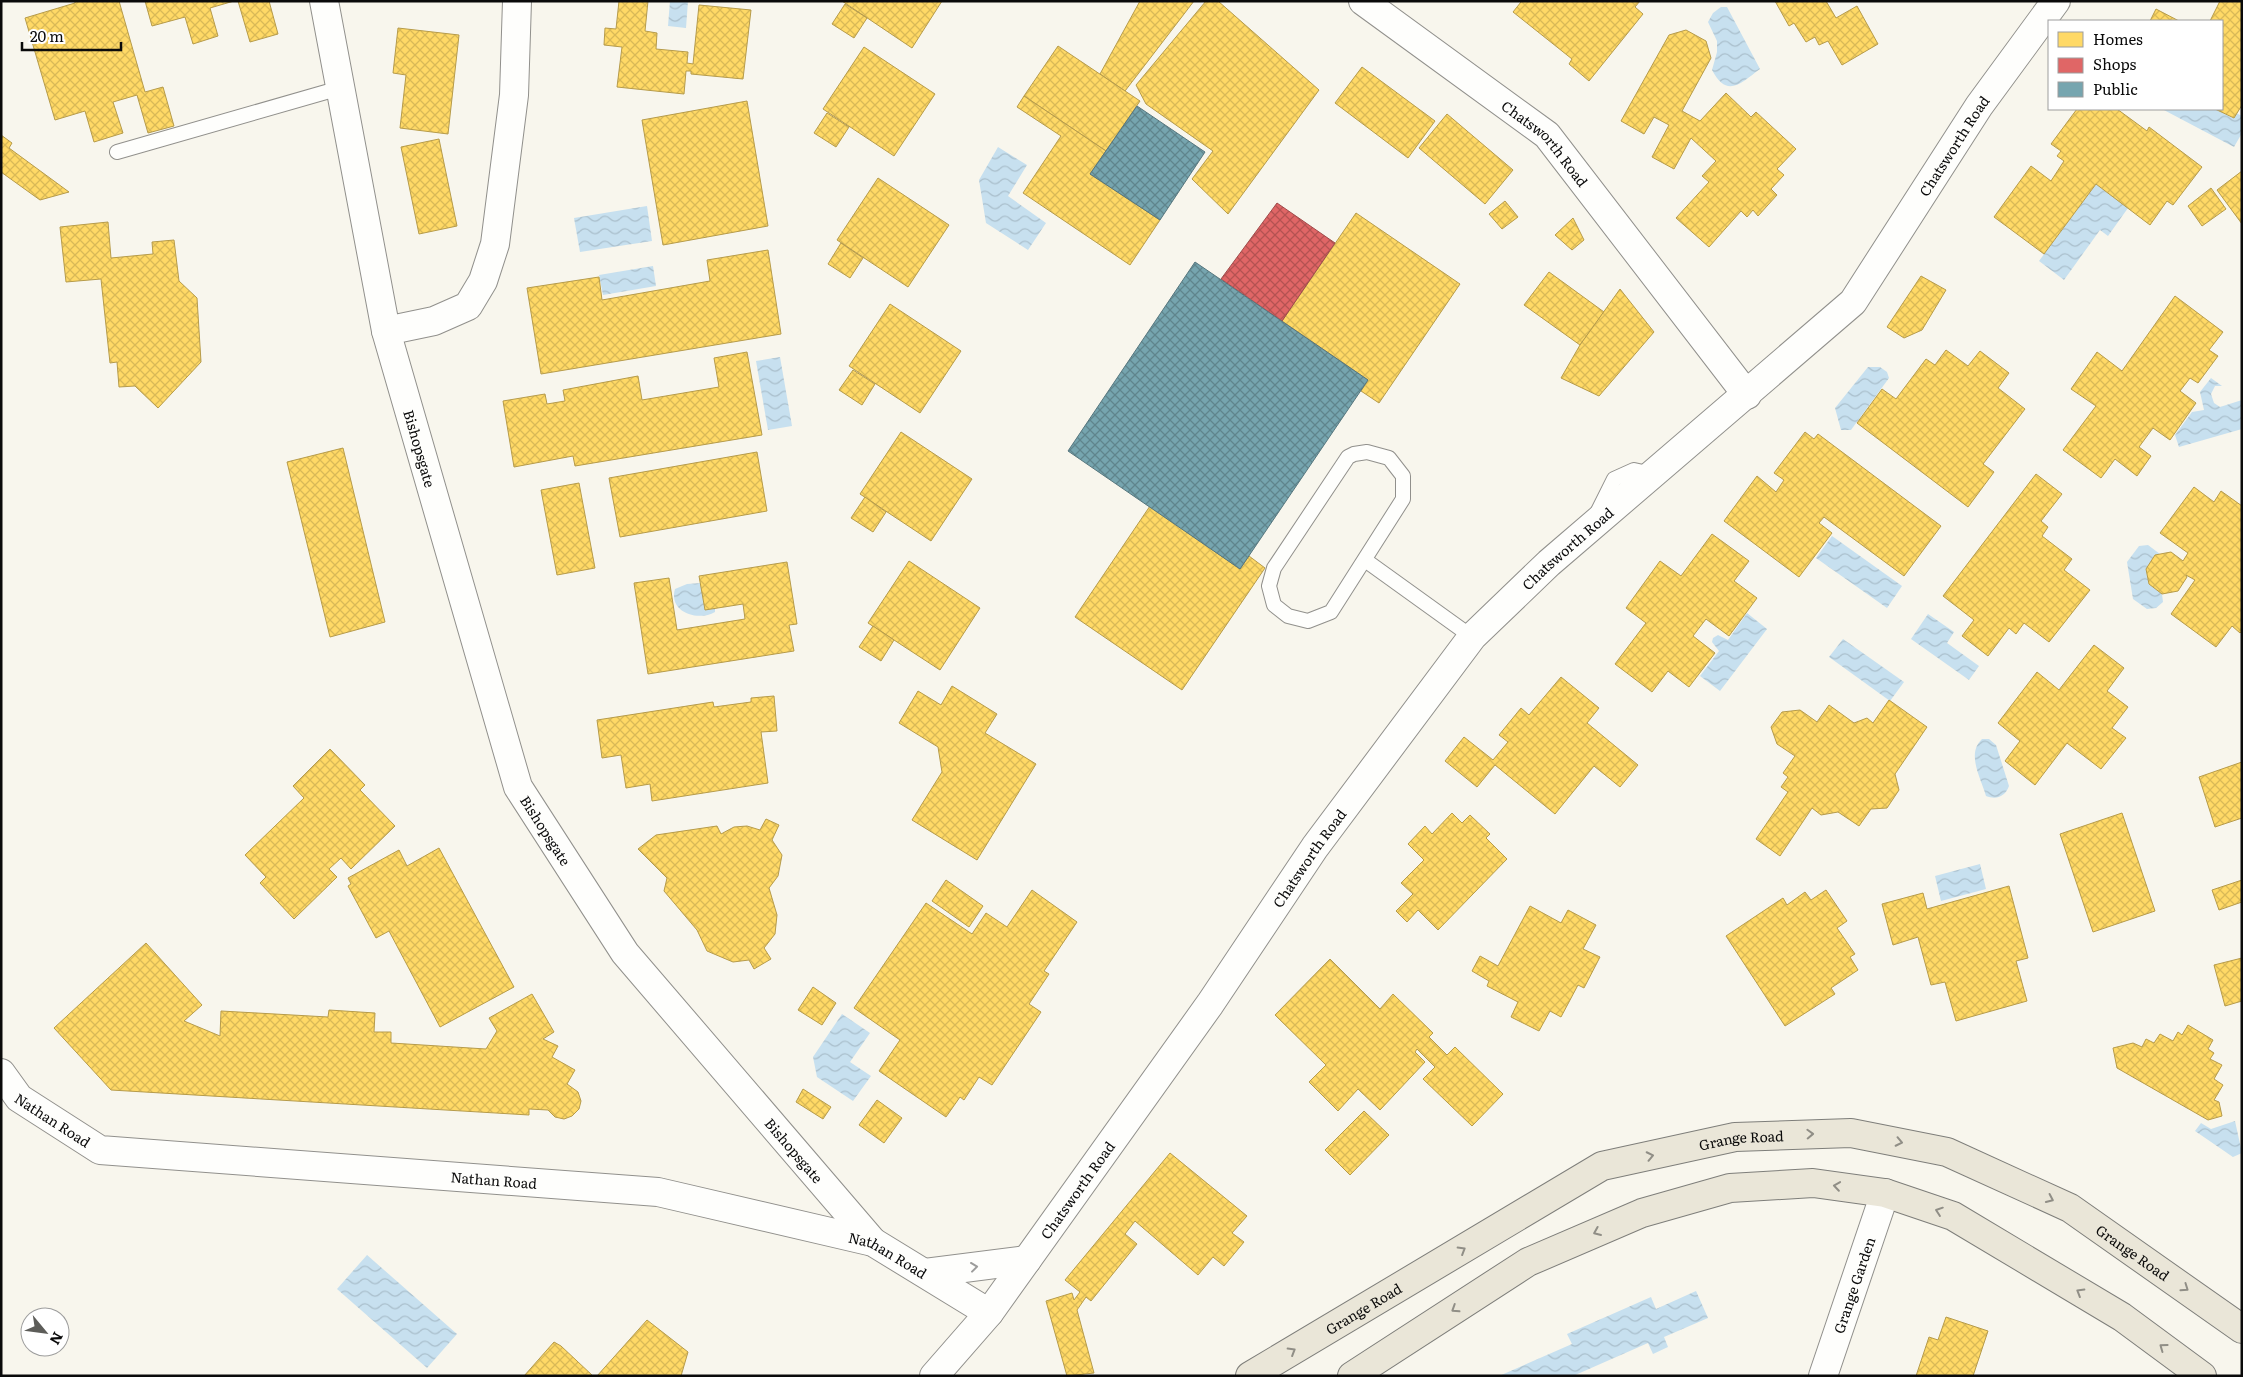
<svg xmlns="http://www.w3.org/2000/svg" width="2243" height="1377" viewBox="0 0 2243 1377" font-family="Literata,serif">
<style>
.water{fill:url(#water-waves)}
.homes{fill:url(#homes-cross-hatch);stroke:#b69b4a}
.shops{fill:url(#shops-cross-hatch);stroke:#a04a4a}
.public{fill:url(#public-cross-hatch);stroke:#56767e}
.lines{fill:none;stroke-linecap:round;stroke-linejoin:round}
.lane-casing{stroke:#91908c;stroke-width:16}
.street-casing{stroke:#91908c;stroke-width:30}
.primary-casing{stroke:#7e7e7a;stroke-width:30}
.lane{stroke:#fefefc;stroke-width:14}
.street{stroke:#fefefc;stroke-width:28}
.primary{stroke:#eae6d8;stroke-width:28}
.oneway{stroke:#908e86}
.oneway2{stroke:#9c9c9b}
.labels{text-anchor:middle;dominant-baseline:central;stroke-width:5;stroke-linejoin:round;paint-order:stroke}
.street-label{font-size:14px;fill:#0a0a0a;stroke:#fff}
</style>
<defs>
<pattern id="water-waves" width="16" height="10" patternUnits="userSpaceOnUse" patternTransform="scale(1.25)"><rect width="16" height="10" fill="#c7e0ef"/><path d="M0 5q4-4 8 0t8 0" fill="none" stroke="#aabfcc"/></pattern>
<pattern id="homes-cross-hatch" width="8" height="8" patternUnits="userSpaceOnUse" patternTransform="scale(1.25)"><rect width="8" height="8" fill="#ffd966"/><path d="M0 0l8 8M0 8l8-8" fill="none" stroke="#d9b957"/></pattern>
<pattern id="shops-cross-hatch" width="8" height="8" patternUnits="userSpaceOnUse" patternTransform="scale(1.25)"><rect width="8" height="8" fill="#e06666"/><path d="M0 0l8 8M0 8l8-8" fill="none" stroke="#b45252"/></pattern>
<pattern id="public-cross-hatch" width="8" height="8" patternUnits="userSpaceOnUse" patternTransform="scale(1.25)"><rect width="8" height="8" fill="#76a5af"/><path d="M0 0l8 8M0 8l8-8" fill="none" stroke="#5f858d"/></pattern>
</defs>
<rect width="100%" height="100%" fill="#f8f6ed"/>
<g class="water">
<path d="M670,1h18l-2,27 -18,-2z"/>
<path d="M1721,7h6l33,62c-19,14 -33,30 -48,1l5,-18v-11l-9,-19 5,-9z"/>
<path d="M2162,109h53l18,9 3,-5 6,3v17l-8,14z"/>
<path d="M998,147l29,18 -19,31 38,27 -18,27 -42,-27 -7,-43z"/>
<path d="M2096,184l32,24 -20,28 -8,-6 -36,50 -25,-19z"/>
<path d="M647,206l5,35 -72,11 -6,-34z"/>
<path d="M653,266l3,20 -53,9 -4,-20z"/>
<path d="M780,357l12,69 -24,4 -12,-69z"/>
<path d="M1868,367h12l7,5 2,6 -38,52h-10l-6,-22z"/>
<path d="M2211,378l11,8h-7l-4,8 3,9 6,4 22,-7v29l-63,18 -4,-12 17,-23 12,-2 -4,-18z"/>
<path d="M1832,536l70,50 -15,22 -71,-50z"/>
<path d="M2148,545l12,9 -5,2 -9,13 3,15 13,10 1,8 -7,6 -9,1 -14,-10 -6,-37 12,-16z"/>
<path d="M701,583l4,26 10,-1v4c-17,10 -47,0 -40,-23l12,-5z"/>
<path d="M1747,613l20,16 -47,62 -20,-15 19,-25 -7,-9 1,-4 5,-3 10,5z"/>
<path d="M1928,614l26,18 -7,11 32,23 -10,14 -58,-41z"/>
<path d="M1843,639l61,43 -14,19 -61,-44z"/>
<path d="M1982,739h7l7,6 13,41c-4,11 -13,14 -23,10 -5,-18 -20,-42 -4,-57z"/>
<path d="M1980,864l6,25 -45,12 -6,-25z"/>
<path d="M842,1014l28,19 -20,29 21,14 -18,25 -36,-24 -4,-20z"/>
<path d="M2235,1121l7,32 -9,4 -38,-26 6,-8 10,6z"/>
<path d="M367,1255l90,79 -30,34 -90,-79z"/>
<path d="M1696,1291l12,27 -44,19 4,10 -15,7 -5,-11 -75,33h-74l73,-32 -5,-10 84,-37 5,12z"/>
</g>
<g class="homes">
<path d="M75,1h44l26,91 18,-5 11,39 -26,7 -11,-38 -24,7 10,31 -29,9 -9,-31 -30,9 -30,-102 50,-15z"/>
<path d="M145,1h89l-24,7 8,28 -25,8 -8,-27 -33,9z"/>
<path d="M238,1h31l9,33 -28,8z"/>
<path d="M619,1h29l-3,30 12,2 -1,16 32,3 -1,11 6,1 6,-59 52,5 -8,69 -52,-5v-3h-5l-2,23 -67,-7 5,-40 -18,-2 1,-17 11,1z"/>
<path d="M842,1h100l-30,47z"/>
<path d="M1140,1h54l-69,90 -25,-17z"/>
<path d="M1206,1h12l101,89 -91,124 -36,-35 21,-28 -67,-47 -10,-19z"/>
<path d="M1519,1h121l-5,6 8,7 -54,67 -20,-17 3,-5 -59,-47 8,-10z"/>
<path d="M1775,1h51l10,17 21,-12 21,38 -36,21 -14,-24 -9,4 -4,-8 -9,5 -12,-19 -5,3z"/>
<path d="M2220,1h22v104l-8,13 -19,-9h7v-88h-12z"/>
<path d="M845,4l22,14 -13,20 -22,-14z"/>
<path d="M2156,9l23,12h-29z"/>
<path d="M398,28l61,7 -11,99 -48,-6 6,-53 -13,-2z"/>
<path d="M1686,30l20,11 5,17 -29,53 18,10 26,-28 25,24 5,-5 40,37 -19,20 7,6 -13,14 6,6 -19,21 -5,-6 -6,7 -6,-6 -32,36 -33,-29 33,-36 -7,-6 14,-15 -25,-23 -17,31 -22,-12 17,-32 -15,-8 -10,17 -23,-13 48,-86z"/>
<path d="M1058,46l82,55 -34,50 -82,-55z"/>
<path d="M864,47l71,47 -41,62 -71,-47z"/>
<path d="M1362,67l73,54 -27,37 -73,-55z"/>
<path d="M1024,96l82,55 -16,23 70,46 -30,45 -107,-72 38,-57 -44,-29z"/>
<path d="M747,101l21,125 -105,19 -21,-125z"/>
<path d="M2077,109h40l30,22 2,-4 53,40 -29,38 -6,-4 -17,24 -54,-41 -52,70 -50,-37 37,-51 20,15 13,-20 -7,-5 4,-5 -10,-7z"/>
<path d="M827,113l22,14 -13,20 -22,-14z"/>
<path d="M1447,114l66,56 -28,34 -66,-56z"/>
<path d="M1,135l11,8 -3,5 60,44 -29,8 -39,-28z"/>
<path d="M439,139l18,87 -38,8 -18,-87z"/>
<path d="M2242,171v53l-25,-34z"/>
<path d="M878,178l71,47 -41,62 -71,-47z"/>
<path d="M2211,188l15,21 -24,17 -14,-20z"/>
<path d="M1505,201l13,16 -16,12 -13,-15z"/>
<path d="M1356,213l104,71 -81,119 -18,-12 7,-11 -86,-59z"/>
<path d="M1573,218l11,22 -12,10 -17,-15z"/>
<path d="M108,222l3,36 42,-4 -1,-12 22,-2 5,41 18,17 4,64 -43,46 -23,-22 -16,1 -2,-25 -7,1 -9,-84 -35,3 -6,-55z"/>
<path d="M841,243l22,15 -13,20 -22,-14z"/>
<path d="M768,250l13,84 -240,40 -14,-86 72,-11 3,23 108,-19 -3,-21z"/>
<path d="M1549,272l55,40 -24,33 -56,-40z"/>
<path d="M1921,276l25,14 -24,40 -18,8 -17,-11z"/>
<path d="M1620,289l34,43 -55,64 -38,-18 19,-33z"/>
<path d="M2175,296l48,36 -14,18 9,6 -20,27 -8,-5 -10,13 16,12 -26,37 -17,-12 -14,19 12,9 -14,20 -22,-17 -14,19 -38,-28 33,-44 -25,-17 26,-37 25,19z"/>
<path d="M890,304l71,47 -41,62 -71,-47z"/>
<path d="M1946,350l22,16 12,-15 29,22 -11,15 27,21 -42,55 11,8 -26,35 -111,-84 25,-34 14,10 30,-40 9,6z"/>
<path d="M747,352l15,83 -187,31 -2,-10 -59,11 -11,-66 42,-7 2,10 18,-3 -2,-11 75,-14 4,24 77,-13 -5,-29z"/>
<path d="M853,370l22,14 -13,21 -23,-15z"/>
<path d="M901,432l71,47 -41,62 -71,-47z"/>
<path d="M1805,432l9,7 4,-5 123,92 -37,50 -80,-59 -5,6 13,10 -33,44 -75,-56 33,-45 19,16 8,-12 -10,-7z"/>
<path d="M343,448l42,174 -55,15 -43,-175z"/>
<path d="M757,452l10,59 -147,26 -11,-59z"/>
<path d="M2036,474l26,20 -21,27 7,6 -6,9 30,23 -8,11 26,20 -41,52 -25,-19 -8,11 -7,-6 -21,28 -26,-20 12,-16 -31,-24z"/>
<path d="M579,483l16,85 -38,7 -16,-85z"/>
<path d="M2194,487l20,15 7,-11 21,15v125l-2,2 -8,-7 -16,21 -45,-33 24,-34 -9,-5 1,2 -9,14 -16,3 -13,-10 -3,-15 9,-14 16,-3 12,9 5,-8 -28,-20z"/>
<path d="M865,497l21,15 -13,20 -22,-14z"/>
<path d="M1150,506l90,63 9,-13 16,12 -83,122 -107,-73z"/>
<path d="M1712,534l37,27 -15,20 23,17 -28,38 -23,-17 -13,17 22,17 -26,34 -21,-16 -16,21 -37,-28 31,-41 -20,-15 34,-47 21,15z"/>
<path d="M909,561l71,47 -40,62 -72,-47z"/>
<path d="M787,562l10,62 -8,1 5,26 -146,23 -14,-91 35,-5 8,52 68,-11 -2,-15 -38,6 -6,-34z"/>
<path d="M873,626l21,14 -13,21 -22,-14z"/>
<path d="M2094,645l30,23 -17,23 21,16 -16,21 14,10 -25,31 -34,-26 -32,42 -30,-24 15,-20 -22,-18 39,-51 22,18z"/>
<path d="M1561,677l38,31 -12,15 51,42 -18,22 -26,-21 -39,48 -60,-49 -18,22 -32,-26 19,-24 29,23 15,-18 -9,-7 22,-27 8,7z"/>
<path d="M952,686l45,28 -12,19 51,31 -59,96 -65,-40 30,-48 -4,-25 -39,-24 19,-32 23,14z"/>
<path d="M774,696l3,35 -16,1 7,51 -116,18 -2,-17 -24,4 -5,-33 -19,3 -5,-38 116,-18 1,5 37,-5v-4z"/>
<path d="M1889,700l38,27 -32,47 4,16 -12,18 -16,1 -12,17 -21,-14 -17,3 -9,-7 -32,48 -24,-17 32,-47 -7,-5 7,-10 -5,-4 12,-17 -18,-12 -6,-17 11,-15 18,-2 17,12 12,-17 25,18 13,-5 6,5z"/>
<path d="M330,749l35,36 -5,5 35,36 -44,43 -10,-11 -12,11 8,8 -43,42 -34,-36 6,-6 -21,-22 59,-57 -11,-12z"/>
<path d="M2242,762v56l-27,9 -16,-50z"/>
<path d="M1452,813l10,10 8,-8 20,19 -4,4 21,21 -69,71 -20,-20 -11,12 -11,-11 17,-17 -12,-11 23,-23 -16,-16 17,-18 7,8z"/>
<path d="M2122,813l33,98 -62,21 -33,-98z"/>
<path d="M766,819l13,6 -7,15 10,15 -4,21 -9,12 8,27 -2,19 -11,14 7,11 -17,10 -5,-9 -16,2 -26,-11 -10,-21 -33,-39 3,-13 -29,-29 18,-14 61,-9 4,8 13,-7 13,-1 13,4z"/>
<path d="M439,848l75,139 -74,40 -51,-96 -13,7 -28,-52 3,-2 -3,-6 51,-28 8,16z"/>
<path d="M946,880l37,26 -14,21 -37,-26z"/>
<path d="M2242,880v22l-23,8 -7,-20z"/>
<path d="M2009,886l19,72 -12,3 11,40 -71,20 -11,-39 -14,3 -13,-48 -25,8 -11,-41 41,-11 4,16z"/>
<path d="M1032,890l45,32 -33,49 5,3 -20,30 12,8 -49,73 -13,-8 -15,23 -4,-3 -14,20 -67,-46 21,-31 -46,-32 72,-105 46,31 14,-21 21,14z"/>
<path d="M1826,890l21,31 -10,7 18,26 -5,3 8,13 -27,18 4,6 -50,32 -59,-90 57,-38 4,7 18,-13 6,8z"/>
<path d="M1530,906l31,17 7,-13 28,15 -13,24 17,8 -16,31 -6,-3 -17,32 -11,-6 -11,20 -28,-14 7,-15 -31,-16 2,-5 -17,-10 8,-15 18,10z"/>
<path d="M146,943l56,62 -18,16 36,15 1,-25 107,6 1,-7 46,3 -1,19h17v11l95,6 11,-18 -8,-13 43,-24 22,38 -11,7 15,7 -6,11 23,13 -8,14 11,8 3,9 -2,8 -7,7 -8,3 -9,-2 -7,-7 -19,-1v6l-418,-25 -57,-62z"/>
<path d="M2242,958v43l-17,5 -11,-41z"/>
<path d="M1330,959l50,50 13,-15 40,39 -4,4 18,18 8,-8 48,47 -31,32 -49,-47 12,-12 -18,-18 -2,3 10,10 -45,48 -22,-21 -20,22 -29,-29 17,-17 -51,-50z"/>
<path d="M813,987l23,16 -14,22 -24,-15z"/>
<path d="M2188,1025l25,15 -5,9 6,4 -4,6 12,6 -8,14 9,6 -9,15 5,2 3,14 -14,4 -91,-52 -4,-20 20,-5 9,4 4,-8 8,4 6,-9 13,7 5,-9 4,3z"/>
<path d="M803,1089l28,18 -8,12 -27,-17z"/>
<path d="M877,1100l25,18 -18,25 -25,-18z"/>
<path d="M1364,1111l25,24 -39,40 -25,-25z"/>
<path d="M1170,1153l77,63 -15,17 12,9 -20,24 -11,-9 -15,18 -63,-54 -10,13 12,10 -46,57 -5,-4 -9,13 17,63 -27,3 -21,-75 26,-8 2,7 6,-8 -15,-12z"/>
<path d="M1946,1317l42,14 -15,45h-57l13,-39 9,3z"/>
<path d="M647,1320l41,32 -7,24h-84z"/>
<path d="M554,1342l7,4 32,30h-69z"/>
</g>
<path class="shops" d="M1277,203l58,40 -53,78 -61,-42z"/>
<g class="public">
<path d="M1137,106l68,46 -45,68 -70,-46z"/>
<path d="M1195,262l173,118 -128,189 -172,-118z"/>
</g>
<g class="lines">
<defs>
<g id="lane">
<path d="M117,152l223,-64"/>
<path d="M1367,452l22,6 14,18v23l-72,113 -23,9 -20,-5 -14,-11 -5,-19 5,-18 74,-111 6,-3z"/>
<path d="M1596,515l18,-36 20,-9 18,4"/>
<path d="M1365,560l107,77"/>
</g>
<g id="street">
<path id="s1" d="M324,1l62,330 132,456 107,166 248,289"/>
<path id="s2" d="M1363,1l184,134 200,260"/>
<path d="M386,331l48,-10 34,-15 15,-25 12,-37 19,-149 3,-94"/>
<path id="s3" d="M1,1073l18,25 81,52 558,42 215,50 116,71"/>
<path d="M925,1273l102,-13"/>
<path id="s4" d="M934,1376l55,-63 221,-309 105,-157 157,-210 77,-74 304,-261 126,-196 77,-105"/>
<path id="s5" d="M1823,1376l62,-183"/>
</g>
<g id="primary">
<path id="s6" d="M1250,1376l352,-210 133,-29 116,-4 96,19 123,56 172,121"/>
<path d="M1352,1376l176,-114 114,-49 88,-25 83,-5 72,10 68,23 169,101 80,59"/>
</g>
</defs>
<use href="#lane" class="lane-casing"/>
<use href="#street" class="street-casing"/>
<use href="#primary" class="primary-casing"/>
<use href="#lane" class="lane"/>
<use href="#street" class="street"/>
<use href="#primary" class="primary"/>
</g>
<defs><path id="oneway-chevron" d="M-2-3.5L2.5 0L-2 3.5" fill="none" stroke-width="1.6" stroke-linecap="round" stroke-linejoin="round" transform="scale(1.25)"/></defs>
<g class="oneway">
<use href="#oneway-chevron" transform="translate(1810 1134) rotate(-2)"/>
<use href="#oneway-chevron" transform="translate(1899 1142) rotate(12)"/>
<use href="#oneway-chevron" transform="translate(1650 1156) rotate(-12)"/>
<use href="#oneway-chevron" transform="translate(1837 1186) rotate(-172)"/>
<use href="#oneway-chevron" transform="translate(2050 1199) rotate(25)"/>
<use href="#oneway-chevron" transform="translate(1939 1211) rotate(-161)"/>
<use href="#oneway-chevron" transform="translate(1597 1232) rotate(157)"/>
<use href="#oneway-chevron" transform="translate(1462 1250) rotate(-31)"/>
<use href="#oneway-chevron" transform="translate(2185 1288) rotate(35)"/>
<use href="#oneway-chevron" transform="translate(2080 1292) rotate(-149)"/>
<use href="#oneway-chevron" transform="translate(1455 1309) rotate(147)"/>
<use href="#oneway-chevron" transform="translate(2163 1347) rotate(-144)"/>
<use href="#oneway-chevron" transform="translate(1292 1351) rotate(-31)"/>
</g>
<use class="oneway2" href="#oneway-chevron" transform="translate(974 1267) rotate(-7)"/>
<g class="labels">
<g class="street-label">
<text stroke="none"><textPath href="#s2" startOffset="232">Chatsworth Road</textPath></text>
<text stroke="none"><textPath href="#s4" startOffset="1608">Chatsworth Road</textPath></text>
<text stroke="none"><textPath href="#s1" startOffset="458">Bishopsgate</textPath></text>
<text stroke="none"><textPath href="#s4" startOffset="1045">Chatsworth Road</textPath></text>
<text stroke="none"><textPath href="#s1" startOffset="862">Bishopsgate</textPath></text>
<text stroke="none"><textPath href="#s4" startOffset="640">Chatsworth Road</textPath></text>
<text stroke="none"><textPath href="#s3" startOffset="71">Nathan Road</textPath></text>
<text stroke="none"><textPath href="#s6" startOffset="552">Grange Road</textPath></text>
<text stroke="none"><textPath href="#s1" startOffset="1268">Bishopsgate</textPath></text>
<text stroke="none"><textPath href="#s3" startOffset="522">Nathan Road</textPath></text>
<text stroke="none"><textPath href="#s4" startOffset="235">Chatsworth Road</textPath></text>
<text stroke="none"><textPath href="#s6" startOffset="972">Grange Road</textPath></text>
<text stroke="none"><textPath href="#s3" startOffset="926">Nathan Road</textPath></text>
<text stroke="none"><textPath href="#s5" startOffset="96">Grange Garden</textPath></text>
<text stroke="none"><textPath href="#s6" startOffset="132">Grange Road</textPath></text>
</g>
</g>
<rect width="2243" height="1377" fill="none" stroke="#0a0a0a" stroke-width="5"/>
<rect x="2048" y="20" width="175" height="90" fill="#ffffff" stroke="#9d9d9d"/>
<rect x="2058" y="32" width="25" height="15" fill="#ffd966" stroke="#9d9d9d"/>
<text x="2093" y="45" font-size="15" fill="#0a0a0a">Homes</text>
<rect x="2058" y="58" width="25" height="15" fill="#e06666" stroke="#9d9d9d"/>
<text x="2093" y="70" font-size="15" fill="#0a0a0a">Shops</text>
<rect x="2058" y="82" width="25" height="15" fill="#76a5af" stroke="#9d9d9d"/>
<text x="2093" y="95" font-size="15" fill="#0a0a0a">Public</text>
<g transform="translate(45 1332) rotate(119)"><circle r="24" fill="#ffffff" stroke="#9d9d9d"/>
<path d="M0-4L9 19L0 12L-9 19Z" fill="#5d5d59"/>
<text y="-8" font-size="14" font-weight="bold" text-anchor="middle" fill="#0a0a0a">N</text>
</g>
<path d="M22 42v8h99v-8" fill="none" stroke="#0a0a0a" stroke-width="2.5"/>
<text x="30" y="42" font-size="15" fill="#0a0a0a" stroke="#ffffff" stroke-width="4" paint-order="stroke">20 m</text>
</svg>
